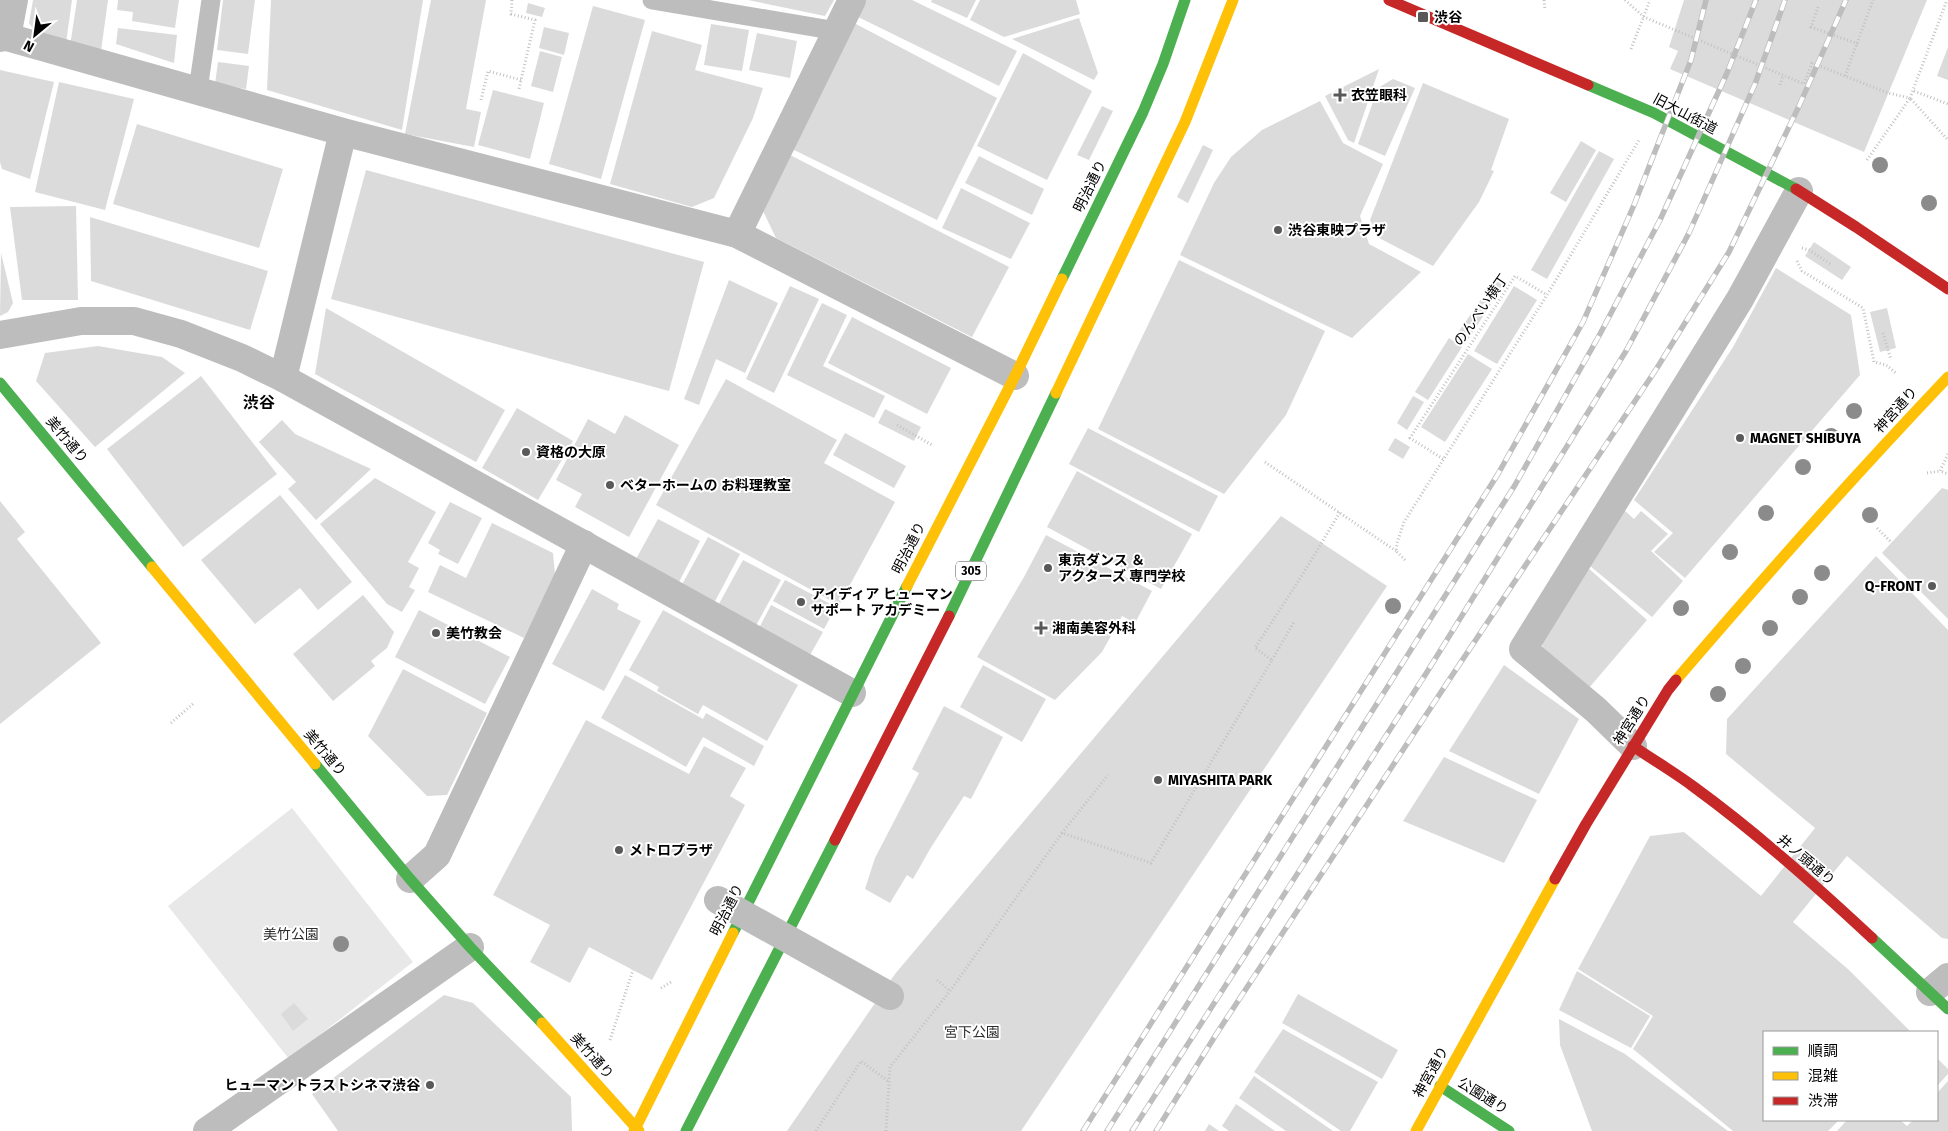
<svg xmlns="http://www.w3.org/2000/svg" width="1948" height="1131" viewBox="0 0 1948 1131" font-family="'Fira Sans','Noto Sans JP',sans-serif">
<style>
.green{fill:#e8e8e8}
.building{fill:#dbdbdb}
.lines{fill:none;stroke-linecap:round;stroke-linejoin:round}
.path{stroke:#c2c2c2;stroke-width:3;stroke-dasharray:1 2.5;stroke-linecap:butt}
.lane{stroke:#bdbdbd;stroke-width:19}
.street{stroke:#bdbdbd;stroke-width:28}
.fast{stroke:#4caf50;stroke-width:11}
.slow{stroke:#ffc107;stroke-width:11}
.jam{stroke:#c62828;stroke-width:11}
.rail-casing{stroke:#bdbdbd;stroke-width:5.5}
.rail{stroke:#fff;stroke-width:4;stroke-dasharray:11;stroke-linecap:butt}
.street-bridge{stroke:#bdbdbd;stroke-width:28}
.tree{fill:#8b8b8b}
.poi-dot{fill:#595959;stroke:#fff;stroke-width:2}
.labels{text-anchor:middle;dominant-baseline:central;stroke-width:4;stroke-linejoin:round;paint-order:stroke}
.shield{fill:#fff;stroke:#4c4c4c;stroke-width:1}
.shield-label{font-size:12px;font-weight:bold;fill:#000}
.poi-label{font-size:14px;font-weight:bold;fill:#000;stroke:#fff;text-anchor:start}
.street-label{font-size:14px;fill:#000;stroke:#fff}
.park-label{font-size:14px;fill:#2c2c2c;stroke:#fff}
.quarter-label{font-size:16px;font-weight:bold;fill:#000;stroke:#fff}
</style>
<rect width="100%" height="100%" fill="#fff"/>
<path class="green" d="M292,808l121,154 -124,97 -121,-153z"/>
<g class="building">
<path d="M33,0h39l-6,43 -25,-3 -12,-17z"/>
<path d="M77,0h31l-7,51 -31,-5z"/>
<path d="M118,0h61l-4,28 -43,-7 1,-9 -16,-2z"/>
<path d="M223,0h32l-7,54 -31,-4z"/>
<path d="M271,0h152l-21,130 -135,-40z"/>
<path d="M431,0h55l-20,109 15,3 -7,35 -69,-13z"/>
<path d="M748,0h86l-9,16z"/>
<path d="M864,0h48l105,51 -18,35 -143,-70z"/>
<path d="M932,0h44l-9,18 -36,-16z"/>
<path d="M980,0h96l4,14 -76,23 -34,-17z"/>
<path d="M1684,0h243l-63,152 -194,-83 8,-18 -9,-4z"/>
<path d="M528,3l17,5 -3,9 -16,-4z"/>
<path d="M593,6l52,14 -44,159 -52,-15z"/>
<path d="M1079,18l19,55 -4,7 -82,-41z"/>
<path d="M854,23l143,75 -60,122 -145,-71z"/>
<path d="M711,24l38,6 -7,41 -38,-6z"/>
<path d="M544,27l25,6 -5,22 -25,-7z"/>
<path d="M118,28l59,7 -3,28 -58,-19z"/>
<path d="M652,31l50,14 -7,25 68,18 -10,30 -39,80 -22,9 -82,-23z"/>
<path d="M757,33l40,8 -7,37 -41,-8z"/>
<path d="M1948,47v33l-11,-4z"/>
<path d="M540,51l22,6 -9,35 -22,-6z"/>
<path d="M1023,53l69,38 -45,89 -70,-34z"/>
<path d="M218,62l31,4 -3,23 -31,-5z"/>
<path d="M1379,69l-25,74 -6,-3 -23,-44z"/>
<path d="M0,70l54,12 -24,97 -28,-10 -2,-7z"/>
<path d="M1393,79l22,9 -30,68 -27,-12 20,-56z"/>
<path d="M59,82l75,17 -29,111 -70,-18z"/>
<path d="M1423,83l86,36 -18,51 3,1 -15,31 -46,64 -54,-28 -9,-18z"/>
<path d="M493,90l51,13 -14,56 -52,-14z"/>
<path d="M1320,101l23,42 40,21 -23,52 9,28 52,28 -69,66 -172,-83 34,-72 17,-26 31,-27z"/>
<path d="M1102,106l11,5 -24,49 -12,-5z"/>
<path d="M137,124l146,45 -24,79 -146,-44z"/>
<path d="M1581,141l15,9 -30,52 -16,-9z"/>
<path d="M1203,145l10,5 -25,53 -11,-6z"/>
<path d="M1599,151l15,8 -67,120 -16,-9z"/>
<path d="M790,155l219,112 -37,70 -196,-99 -15,-31z"/>
<path d="M979,156l65,33 -12,26 -67,-32z"/>
<path d="M366,170l338,92 -35,129 -338,-92z"/>
<path d="M961,188l69,35 -19,36 -69,-31z"/>
<path d="M76,206l2,94h-56l-12,-93z"/>
<path d="M90,217l178,54 -18,59 -159,-49z"/>
<path d="M1814,242l37,25 -9,13 -37,-24z"/>
<path d="M1,253l12,50 -5,9 -8,4z"/>
<path d="M1179,260l146,71 -39,84 -62,79 -126,-65z"/>
<path d="M1776,268l75,47 9,60 -175,203 -31,-26 19,-19 -39,-33 99,-153z"/>
<path d="M1497,276l9,6 -12,18 -9,-5z"/>
<path d="M729,280l49,23 -33,70 -29,-14 -17,46 -15,-6z"/>
<path d="M790,286l29,13 -45,94 -28,-14z"/>
<path d="M1514,286l23,14 -40,64 -23,-13z"/>
<path d="M1482,298l9,6 -26,40 -10,-7z"/>
<path d="M822,303l25,12 -24,51 62,30 -11,22 -87,-43z"/>
<path d="M326,308l179,102 -29,52 -161,-88z"/>
<path d="M1887,308l9,40 -16,4 -10,-40z"/>
<path d="M852,317l99,51 -24,46 -99,-51z"/>
<path d="M1449,338l13,9 -34,53 -13,-8z"/>
<path d="M98,346l64,11 23,16 -90,74 -59,-66 9,-28z"/>
<path d="M1468,354l24,15 -47,73 -24,-15z"/>
<path d="M201,376l76,98 -94,73 -76,-98z"/>
<path d="M726,379l111,61 -13,23 71,39 -56,103 -183,-100z"/>
<path d="M1413,396l11,6 -17,28 -10,-7z"/>
<path d="M517,408l56,33 -35,59 -56,-32z"/>
<path d="M885,409l36,18 -7,14 -36,-18z"/>
<path d="M625,415l54,30 -50,92 -54,-30 7,-13 -26,-14 32,-61 27,15z"/>
<path d="M282,420l13,14 76,35 -55,51 -28,-31 8,-7 -37,-40z"/>
<path d="M1088,428l130,68 -19,36 -130,-68z"/>
<path d="M845,433l61,33 -12,22 -61,-33z"/>
<path d="M1395,438l15,9 -7,12 -15,-9z"/>
<path d="M1077,471l115,63 -31,55 -114,-62z"/>
<path d="M375,478l61,34 -28,50 11,6 -10,19 6,3 -13,22 -15,-8 -67,-80z"/>
<path d="M1942,488l6,2v129l-66,-66z"/>
<path d="M280,495l72,87 -34,28 -18,-22 -45,36 -54,-64z"/>
<path d="M0,501l25,31 -8,7 84,104 -101,81z"/>
<path d="M450,502l32,16 -24,46 -20,-10 2,-4 -12,-7z"/>
<path d="M1624,510l10,9 7,-8 27,23 -17,17 32,30 -31,36 -62,-51z"/>
<path d="M1281,516l106,70 -366,545h-234l108,-157z"/>
<path d="M658,519l42,22 -21,41 -43,-23z"/>
<path d="M492,523l61,30 2,21 -31,64 -96,-46 12,-27 26,13z"/>
<path d="M1046,535l106,56 -17,32 -13,-7 -20,36 -47,48 -78,-43 47,-80z"/>
<path d="M708,537l32,17 -28,53 -33,-17z"/>
<path d="M1876,556l72,74v309l-6,-1 -95,-82 -54,66 56,48 62,62h-147v88h75l-11,11h-95l-100,-82 20,-33 -75,-47 72,-133 34,-4 77,64 54,-68 -89,-74 1,-35z"/>
<path d="M743,560l38,20 -28,51 -38,-20z"/>
<path d="M1587,567l60,53 -59,69 -45,-32 -1,-17z"/>
<path d="M785,580l51,27 -12,22 -51,-28z"/>
<path d="M592,589l27,15 -2,5 24,12 -37,70 -52,-27z"/>
<path d="M363,595l31,37 -7,16 -16,13 4,5 -42,35 -40,-47z"/>
<path d="M771,605l52,27 -14,25 -51,-27z"/>
<path d="M419,610l91,47 -25,47 -90,-47z"/>
<path d="M663,610l135,75 -31,56 -64,-36 -5,9 -41,-23 2,-4 -30,-17z"/>
<path d="M983,665l63,34 -24,43 -62,-35z"/>
<path d="M1504,665l75,54 -40,75 -90,-43z"/>
<path d="M403,669l84,44 -40,82 -20,1 -59,-60z"/>
<path d="M625,675l78,44 3,-6 58,33 -10,20 -51,-29 -17,30 -85,-49z"/>
<path d="M944,706l59,31 -32,62 -7,-3 -34,53 -17,30 -6,-4 -17,28 -25,-14 10,-31 44,-85 -7,-4z"/>
<path d="M586,720l103,54 15,-28 42,22 -16,28 15,9 -93,175 -63,-33 -19,36 -40,-21 20,-37 -57,-30z"/>
<path d="M1444,757l93,43 -33,63 -101,-42z"/>
<path d="M1577,971l73,45 -19,32 -72,-38z"/>
<path d="M1298,994l100,56 -16,29 -100,-56z"/>
<path d="M444,995l29,8 98,94 1,34h-234l-26,-37z"/>
<path d="M294,1003l14,16 -15,12 -12,-17z"/>
<path d="M1559,1019l66,35 103,77h-136l-32,-86z"/>
<path d="M1283,1029l95,53 -28,49h-9l-87,-59z"/>
<path d="M1937,1058l11,11v5l-11,12z"/>
<path d="M1254,1076l79,55h-47l-47,-33z"/>
<path d="M1948,1081v50h-111l10,-11h53l7,6 6,-6h24v-27z"/>
<path d="M1236,1104l39,27h-46l-7,-5z"/>
<path d="M1209,1124l10,7h-14z"/>
</g>
<g class="lines">
<g class="path">
<path d="M512,0l-1,14 24,6 -16,69"/>
<path d="M1544,0l1,9"/>
<path d="M1625,0l19,17 160,67 8,-21 76,30 22,5 37,-98"/>
<path d="M1818,7l-7,20 47,17"/>
<path d="M1631,49l19,-49"/>
<path d="M1845,76l28,-76"/>
<path d="M1780,85l3,-9"/>
<path d="M1914,91l34,13"/>
<path d="M481,100l7,-29 33,9"/>
<path d="M1867,160l43,-62 38,42"/>
<path d="M1802,248l7,2 23,15"/>
<path d="M1797,261l5,10 61,37 11,54 12,3 11,9"/>
<path d="M1883,333l8,27"/>
<path d="M897,425l35,20"/>
<path d="M1948,454l-8,17 8,3"/>
<path d="M1443,459l-33,-21 105,-162 32,19"/>
<path d="M1265,462l131,89"/>
<path d="M1927,473l13,-2"/>
<path d="M1877,528l15,15"/>
<path d="M1405,560l-9,-9 1,-8 7,-21 143,-227 92,-155"/>
<path d="M1272,660l22,-38"/>
<path d="M171,723l23,-20"/>
<path d="M1062,833l46,-58"/>
<path d="M937,980l13,11"/>
<path d="M661,988l10,-6"/>
<path d="M610,1040l23,-70"/>
<path d="M816,1131l45,-70 28,21"/>
<path d="M886,1131l4,-64 60,-76 112,-158 89,30 121,-203 -17,-12 46,-71 39,-65"/>
</g>
<g class="lane">
<path d="M652,0l185,31"/>
<path d="M198,90l13,-90"/>
</g>
<g class="street">
<path d="M7,37l7,-37"/>
<path d="M0,38l7,-1 336,95 394,102 278,142"/>
<path d="M737,234l115,-234"/>
<path d="M0,335l81,-14h53l47,13 61,24 41,20 569,315"/>
<path d="M283,378l60,-246"/>
<path d="M1633,746l-37,-36 -73,-61 217,-350 59,-108"/>
<path d="M410,879l27,-24 147,-311"/>
<path d="M1930,992l18,-15"/>
<path d="M207,1131l263,-184"/>
</g>
<g class="fast">
<path d="M1588,85l66,28 142,76"/>
<path d="M1062,279l81,-167 20,-48 22,-64"/>
<path d="M0,383l152,184"/>
<path d="M949,616l107,-223"/>
<path d="M315,764l95,115 60,68 72,76"/>
<path d="M733,933l174,-347"/>
<path d="M1872,938l76,71"/>
<path d="M1440,1086l69,45"/>
<path d="M686,1131l149,-291"/>
</g>
<g class="slow">
<path d="M1056,393l129,-271 48,-122"/>
<path d="M152,567l163,197"/>
<path d="M907,586l108,-210 47,-97"/>
<path d="M1676,680c88,-103 179,-205 272,-303"/>
<path d="M542,1023l97,108"/>
<path d="M634,1131l99,-198"/>
<path d="M1416,1131l139,-252"/>
</g>
<g class="jam">
<path d="M1389,0l199,85"/>
<path d="M1796,189l60,38 92,62"/>
<path d="M1633,746c20,14 41,26 61,41 63,46 121,98 178,151"/>
<path d="M835,840l114,-224"/>
<path d="M1555,879l31,-55 82,-134 8,-10"/>
</g>
<defs>
<g id="rail">
<path d="M1083,1131l415,-657 85,-152 51,-117 57,-145 15,-60"/>
<path d="M1107,1131l408,-646 85,-151 60,-114 67,-147 29,-73"/>
<path d="M1132,1131l295,-459 199,-321 63,-118 66,-149 30,-84"/>
<path d="M1156,1131l61,-98 230,-350 210,-315 72,-116 70,-146 47,-106"/>
</g>
</defs>
<use href="#rail" class="rail-casing"/>
<use href="#rail" class="rail"/>
<path class="street-bridge" d="M718,900l172,96"/>
</g>
<g class="tree">
<circle cx="1880" cy="165" r="8"/>
<circle cx="1929" cy="203" r="8"/>
<circle cx="1854" cy="411" r="8"/>
<circle cx="1831" cy="436" r="8"/>
<circle cx="1803" cy="467" r="8"/>
<circle cx="1766" cy="513" r="8"/>
<circle cx="1870" cy="515" r="8"/>
<circle cx="1730" cy="552" r="8"/>
<circle cx="1822" cy="573" r="8"/>
<circle cx="1800" cy="597" r="8"/>
<circle cx="1393" cy="606" r="8"/>
<circle cx="1681" cy="608" r="8"/>
<circle cx="1770" cy="628" r="8"/>
<circle cx="1743" cy="666" r="8"/>
<circle cx="1718" cy="694" r="8"/>
<circle cx="341" cy="944" r="8"/>
</g>
<g class="poi-dot">
<rect x="1417" y="11" width="12" height="12" rx="2.5"/>
<path d="M1337.5 87.5h5v5h5v5h-5v5h-5v-5h-5v-5h5z"/>
<circle cx="1278" cy="230" r="5"/>
<circle cx="1740" cy="438" r="5"/>
<circle cx="526" cy="452" r="5"/>
<circle cx="610" cy="485" r="5"/>
<circle cx="1048" cy="568" r="5"/>
<circle cx="1932" cy="586" r="5"/>
<circle cx="801" cy="602" r="5"/>
<path d="M1038.5 620.5h5v5h5v5h-5v5h-5v-5h-5v-5h5z"/>
<circle cx="436" cy="633" r="5"/>
<circle cx="1158" cy="780" r="5"/>
<circle cx="619" cy="850" r="5"/>
<circle cx="430" cy="1085" r="5"/>
</g>
<g class="labels">
<rect class="shield" x="956" y="561.5" width="30" height="19" rx="4"/>
<g class="shield-label">
<text x="971" y="571">305</text>
</g>
<g class="poi-label">
<text x="1434" y="17">渋谷</text>
<text x="1351" y="95">衣笠眼科</text>
<text x="1288" y="230">渋谷東映プラザ</text>
<text x="1750" y="438">MAGNET SHIBUYA</text>
<text x="536" y="452">資格の大原</text>
<text x="620" y="485">ベターホームの お料理教室</text>
<text x="1058" y="560">東京ダンス ＆<tspan x="1058" dy="16">アクターズ 専門学校</tspan></text>
<text x="1922" y="586" text-anchor="end">Q-FRONT</text>
<text x="811" y="594">アイディア ヒューマン<tspan x="811" dy="16">サポート アカデミー</tspan></text>
<text x="1052" y="628">湘南美容外科</text>
<text x="446" y="633">美竹教会</text>
<text x="1168" y="780">MIYASHITA PARK</text>
<text x="629" y="850">メトロプラザ</text>
<text x="420" y="1085" text-anchor="end">ヒューマントラストシネマ渋谷</text>
</g>
<g class="street-label">
<text transform="translate(1685 114) rotate(28)">旧大山街道</text>
<text transform="translate(1090 186) rotate(-64)">明治通り</text>
<text transform="translate(1481 310) rotate(-55)">のんべい横丁</text>
<text transform="translate(1896 410) rotate(-48)">神宮通り</text>
<text transform="translate(67 440) rotate(50)">美竹通り</text>
<text transform="translate(909 548) rotate(-63)">明治通り</text>
<text transform="translate(1632 720) rotate(-58)">神宮通り</text>
<text transform="translate(325 753) rotate(50)">美竹通り</text>
<text transform="translate(1806 860) rotate(40)">井ノ頭通り</text>
<text transform="translate(727 910) rotate(-63)">明治通り</text>
<text transform="translate(592 1056) rotate(48)">美竹通り</text>
<text transform="translate(1431 1072) rotate(-61)">神宮通り</text>
<text transform="translate(1483 1096) rotate(32)">公園通り</text>
</g>
<g class="park-label">
<text x="291" y="934">美竹公園</text>
<text x="972" y="1032">宮下公園</text>
</g>
<g class="quarter-label">
<text x="259" y="402">渋谷</text>
</g>
</g>
<rect x="1763" y="1031" width="175" height="90" fill="#ffffff" stroke="#999999"/>
<rect x="1773" y="1047" width="25" height="8" fill="#4caf50" stroke="#999999"/>
<text x="1808" y="1056" font-size="15" fill="#000000">順調</text>
<rect x="1773" y="1072" width="25" height="8" fill="#ffc107" stroke="#999999"/>
<text x="1808" y="1081" font-size="15" fill="#000000">混雑</text>
<rect x="1773" y="1097" width="25" height="8" fill="#c62828" stroke="#999999"/>
<text x="1808" y="1106" font-size="15" fill="#000000">渋滞</text>
<g transform="translate(35 35) rotate(209)" stroke="#ffffff" stroke-width="4" paint-order="stroke">
<path d="M0-4L9 19L0 12L-9 19Z" fill="#000000"/>
<text y="-8" font-size="14" font-weight="bold" text-anchor="middle" fill="#000000">N</text>
</g>
</svg>
